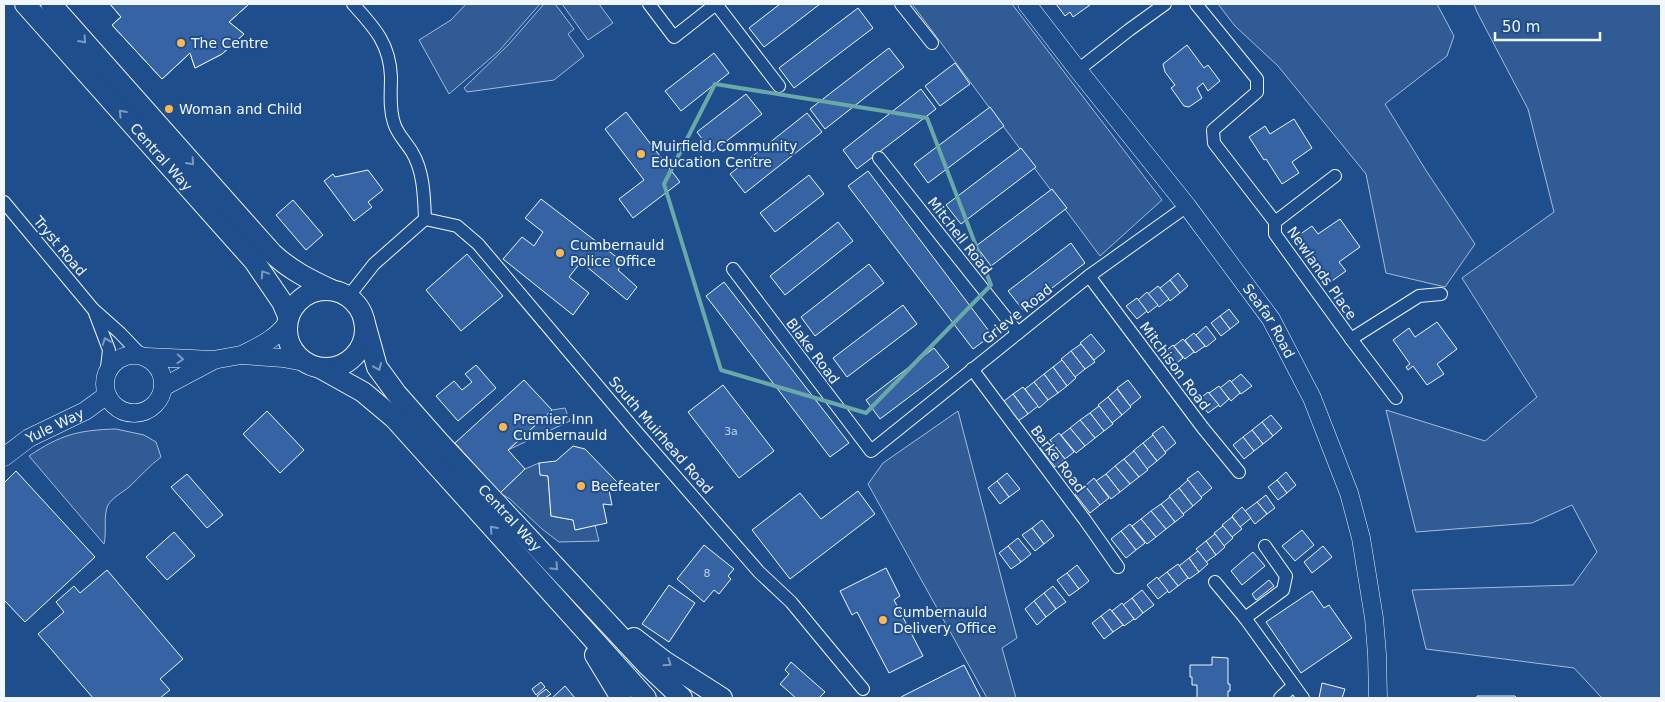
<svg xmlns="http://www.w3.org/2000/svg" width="1665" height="702" viewBox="0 0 1665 702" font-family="'DejaVu Sans',sans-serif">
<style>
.green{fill:#305b95;stroke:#a8bbd7}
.building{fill:#3563a3;stroke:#f2f6ff}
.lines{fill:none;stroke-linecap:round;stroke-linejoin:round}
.street-casing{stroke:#f2f6ff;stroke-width:14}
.secondary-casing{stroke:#f2f6ff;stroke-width:19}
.primary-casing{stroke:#f2f6ff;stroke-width:22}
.street{stroke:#1f4e8c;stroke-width:12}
.secondary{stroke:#1f4e8c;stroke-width:18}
.primary{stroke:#1f4e8c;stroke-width:20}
.oneway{stroke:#7e9ac0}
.marked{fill:none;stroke:#6aa9a8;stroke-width:4;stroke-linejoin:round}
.poi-dot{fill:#ffb74d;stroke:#1f4e8c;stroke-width:2}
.labels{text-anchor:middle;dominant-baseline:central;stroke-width:4;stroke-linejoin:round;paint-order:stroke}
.number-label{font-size:11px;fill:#c3d1e8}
.poi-label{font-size:14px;fill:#f2f6ff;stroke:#1f4e8c;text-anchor:start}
.street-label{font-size:14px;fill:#f2f6ff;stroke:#1f4e8c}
</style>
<rect width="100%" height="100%" fill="#1f4e8c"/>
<g class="green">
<path d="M466,4h74l-41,47 -50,43 -30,-54 32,-20z"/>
<path d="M544,4h11l19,25 -6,5 16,22 -30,24 -87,12 -3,-4 45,-44z"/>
<path d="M562,4h37l14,19 -25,17z"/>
<path d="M912,4h100l150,196 -62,56z"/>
<path d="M1218,4h219l17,32 -7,20 -62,48 42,68 48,72 -30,43 -59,-14 -20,-99 -88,-108 -43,-40z"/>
<path d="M1474,4h187v694h-59l-28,-30 -148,-19 -14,-59 161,-5 24,-33 -25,-47 -40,18 -116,9 -30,-122 99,31 52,-44 -75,-119 92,-66 -26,-103 -51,-97z"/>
<path d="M565,408l5,13 -62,29 44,-40z"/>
<path d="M958,411l59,227 -15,10 14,50h-29l-119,-214 15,-21z"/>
<path d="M116,429l28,6 12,7 5,15c-12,9 -21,20 -32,30 -6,5 -17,11 -21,18 -5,10 -1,27 -4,39l-75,-88c31,-21 49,-26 87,-27z"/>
<path d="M539,463l2,12 7,1 3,40 22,4 3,10 19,-5 4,16 -40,1 -17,-13 -32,-30 -10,-6 25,-24z"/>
</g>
<g class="building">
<path d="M110,4h139l-20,18 15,12 -22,20 -27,14 -5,-15 -28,26 -50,-54 9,-8z"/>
<path d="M110,4h139l-20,18 15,12 -22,20 -27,14 -5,-15 -28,26 -50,-54 9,-8z"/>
<path d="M780,4h40l-56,43 -15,-19z"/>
<path d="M1056,4h34v1l-17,12 -3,-5 -5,4z"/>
<path d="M858,8l15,20 -79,60 -15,-20z"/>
<path d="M1187,45l17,23 4,-3 12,16 -12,10 -5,-8 -6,5 5,10 -13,9 -5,-1 -13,-18 4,-3 -10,-13 -2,-8z"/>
<path d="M889,48l15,19 -79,62 -15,-20z"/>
<path d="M714,53l15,20 -48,38 -16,-20z"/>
<path d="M955,63l15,21 -30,22 -15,-20z"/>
<path d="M921,89l15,20 -79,60 -14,-19z"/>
<path d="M746,94l16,20 -50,38 -15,-20z"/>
<path d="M990,107l14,19 -76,57 -14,-19z"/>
<path d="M626,112l54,70 -47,36 -14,-19 25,-19 -39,-51z"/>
<path d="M807,113l15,19 -77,61 -15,-19z"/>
<path d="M1294,119l18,29 -20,14 7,11 -17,11 -16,-25 -2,1 -15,-23 16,-11 5,8z"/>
<path d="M1021,148l15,19 -75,57 -15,-19z"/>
<path d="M368,170l15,20 -15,12 4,5 -18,14 -30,-40 9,-7 2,3z"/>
<path d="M868,171l124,164 -19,14 -125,-163z"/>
<path d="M809,175l15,19 -49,38 -15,-19z"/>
<path d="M1052,189l15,19 -76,58 -15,-20z"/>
<path d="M541,199l82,63 -5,8 19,17 -10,13 -46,-38 -12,15 20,16 -16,22 -70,-56 19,-22 12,9 9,-14 -18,-14z"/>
<path d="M293,200l30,35 -17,15 -30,-35z"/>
<path d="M1340,219l20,28 -21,15 7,9 -17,12 -33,-46 16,-11 6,8z"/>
<path d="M838,222l15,19 -68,54 -15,-19z"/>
<path d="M1071,243l14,20 -62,47 -15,-19z"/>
<path d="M467,254l36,42 -42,35 -35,-41z"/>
<path d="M869,264l15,19 -69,53 -14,-19z"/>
<path d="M1178,273l10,13 -8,7 -10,-13z"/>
<path d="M1170,280l10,13 -10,8 -10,-13z"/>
<path d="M724,282l125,161 -19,14 -124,-161z"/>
<path d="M1158,286l11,13 -10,8 -11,-13z"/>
<path d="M1147,292l11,13 -10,8 -10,-13z"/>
<path d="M1137,298l10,13 -10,8 -11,-13z"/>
<path d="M903,305l14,19 -70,53 -14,-19z"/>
<path d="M1229,309l10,13 -9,7 -10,-13z"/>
<path d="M1220,316l10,13 -9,7 -10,-13z"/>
<path d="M1437,322l20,27 -20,15 7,10 -17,11 -14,-19 -5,4 -2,-3 4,-3 -17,-24 16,-12 6,9z"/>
<path d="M1206,326l10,13 -10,8 -10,-12z"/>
<path d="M1194,333l11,13 -10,7 -10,-13z"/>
<path d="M1091,334l14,17 -11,9 -14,-17z"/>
<path d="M1183,339l11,13 -9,7 -11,-13z"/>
<path d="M1081,344l14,18 -10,7 -14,-18z"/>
<path d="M1173,345l10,13 -10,8 -10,-13z"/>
<path d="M934,348l15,19 -69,52 -14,-19z"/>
<path d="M1071,351l14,18 -10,8 -14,-18z"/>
<path d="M1062,360l14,18 -9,8 -14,-19z"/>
<path d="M476,365l20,23 -38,33 -22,-25 18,-15 8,9 10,-8 -7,-8z"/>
<path d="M1053,367l14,19 -9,7 -14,-19z"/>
<path d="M1044,374l14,19 -10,7 -14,-18z"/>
<path d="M1241,374l11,12 -11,8 -10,-12z"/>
<path d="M524,380l28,30 -44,40 17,19 -25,24 -45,-50z"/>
<path d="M1128,380l13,17 -11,9 -13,-18z"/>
<path d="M1230,380l10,13 -9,8 -11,-13z"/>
<path d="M1034,382l14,18 -9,8 -14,-19z"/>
<path d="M723,385l51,66 -35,27 -51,-66z"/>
<path d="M1219,386l10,13 -9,8 -11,-14z"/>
<path d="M1023,387l15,19 -10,8 -15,-20z"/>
<path d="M1117,389l14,18 -9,8 -14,-18z"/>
<path d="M1208,392l11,13 -11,8 -10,-13z"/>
<path d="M1013,394l15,20 -10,7 -15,-19z"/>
<path d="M1108,397l14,18 -10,8 -14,-18z"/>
<path d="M1099,406l14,18 -9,7 -14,-18z"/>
<path d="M267,411l37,39 -24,23 -37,-39z"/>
<path d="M1090,413l14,18 -9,7 -15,-18z"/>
<path d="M1271,415l11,13 -9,8 -11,-14z"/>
<path d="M1080,420l15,18 -10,8 -15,-18z"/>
<path d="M1262,422l11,14 -10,8 -11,-14z"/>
<path d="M1163,426l13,17 -11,9 -13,-18z"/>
<path d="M1070,428l15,18 -9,7 -15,-18z"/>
<path d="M1252,430l11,14 -9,7 -11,-14z"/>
<path d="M1059,433l15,19 -9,7 -15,-19z"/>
<path d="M1153,435l13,18 -9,8 -14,-18z"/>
<path d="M1243,437l11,14 -10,8 -11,-14z"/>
<path d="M1050,440l15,19 -10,8 -15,-19z"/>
<path d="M1143,443l14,18 -10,8 -14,-18z"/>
<path d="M573,446l12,3 32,33 -8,8 3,15 -9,-1 4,19 -32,7 -2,-10 -22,-4 -3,-40 -8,-1 -1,-12 17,-2z"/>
<path d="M1134,451l14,19 -9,7 -15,-18z"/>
<path d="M1124,459l15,18 -9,7 -15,-18z"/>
<path d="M1115,466l15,18 -10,8 -14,-18z"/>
<path d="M16,471l79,86 -70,65 -21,-22v-117z"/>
<path d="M1198,471l14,17 -11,9 -14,-18z"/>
<path d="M1286,472l10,13 -9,8 -10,-13z"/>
<path d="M1007,473l13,16 -11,8 -12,-16z"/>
<path d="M187,474l36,41 -16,13 -36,-41z"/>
<path d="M1106,474l14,18 -9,7 -15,-18z"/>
<path d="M1094,478l15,20 -9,7 -15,-19z"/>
<path d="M1188,480l14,18 -9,8 -14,-18z"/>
<path d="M1277,480l10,13 -9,7 -10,-13z"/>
<path d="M997,481l12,16 -9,7 -12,-16z"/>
<path d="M1085,486l15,19 -10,8 -15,-19z"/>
<path d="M1179,488l14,18 -10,8 -14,-18z"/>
<path d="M858,491l17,23 -85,65 -38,-49 48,-37 21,26z"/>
<path d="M1266,495l9,13 -8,6 -10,-12z"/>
<path d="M1170,497l14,18 -9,7 -14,-18z"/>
<path d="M1257,502l10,12 -12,10 -10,-13z"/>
<path d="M1161,504l14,18 -9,7 -15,-18z"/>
<path d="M1242,507l9,11 -11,9 -8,-11z"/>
<path d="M1151,511l15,18 -10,8 -15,-18z"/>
<path d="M1232,517l10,12 -10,8 -10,-12z"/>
<path d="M1141,519l15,18 -9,7 -15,-18z"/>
<path d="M1042,520l12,16 -10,8 -12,-16z"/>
<path d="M1130,524l15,19 -9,7 -15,-19z"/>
<path d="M1223,526l10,12 -9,8 -10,-13z"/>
<path d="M1032,528l12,16 -9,7 -13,-16z"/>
<path d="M1302,530l12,15 -19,16 -13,-15z"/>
<path d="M1121,531l15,19 -10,8 -15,-19z"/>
<path d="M174,532l21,24 -28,24 -21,-23z"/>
<path d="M1215,534l10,13 -9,8 -10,-14z"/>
<path d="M1018,538l13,16 -10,8 -13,-16z"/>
<path d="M1206,541l10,14 -10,7 -10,-13z"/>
<path d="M704,545l30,24 -6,7 3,3 -12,15 -5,-4 -10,12 -27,-23z"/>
<path d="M1008,546l13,16 -10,7 -12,-16z"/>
<path d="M1323,546l9,11 -20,16 -8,-11z"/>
<path d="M1198,551l10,13 -9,8 -10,-14z"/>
<path d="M1253,552l12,14 -23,19 -11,-14z"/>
<path d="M1189,558l10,14 -10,7 -10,-13z"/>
<path d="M1178,564l10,14 -10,8 -11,-14z"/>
<path d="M1077,565l12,16 -10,8 -12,-16z"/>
<path d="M886,568l14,28 -6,4 29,56 -34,17 -32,-61 -5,3 -12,-24z"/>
<path d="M107,570l76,89 -23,20 10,11 -10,8h-67l-55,-64 26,-22 -8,-10 18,-16 6,7z"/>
<path d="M1167,572l11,14 -9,7 -11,-14z"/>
<path d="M1067,573l12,16 -10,7 -12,-16z"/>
<path d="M1157,577l11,14 -10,8 -11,-14z"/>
<path d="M1269,580l5,6 -18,14 -4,-6z"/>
<path d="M669,585l26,18 -26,39 -27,-18z"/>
<path d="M1053,586l13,16 -10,7 -12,-16z"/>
<path d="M1142,590l12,15 -11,8 -11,-15z"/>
<path d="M1312,591l12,17 5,-3 23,33 -51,35 -35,-51z"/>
<path d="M1044,593l12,16 -10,8 -12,-16z"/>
<path d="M1132,598l11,15 -8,7 -12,-15z"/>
<path d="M1034,601l12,16 -9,8 -12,-16z"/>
<path d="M1122,603l12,16 -10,7 -12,-15z"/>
<path d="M1110,609l13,16 -10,7 -12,-16z"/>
<path d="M1101,616l12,16 -9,7 -12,-16z"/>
<path d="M1212,657l16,1v26h2v7h-2v7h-31v-13h-5v-8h-2v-12h22z"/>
<path d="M791,662l34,30 -6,6h-23l-16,-14 9,-10 -4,-4z"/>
<path d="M964,665l17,33h-79l-1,-1z"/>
<path d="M541,682l4,5 -9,8 -4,-6z"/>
<path d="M1322,683l23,6 -3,9h-23z"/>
<path d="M565,686l10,12h-23z"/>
<path d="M546,689l5,5 -6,4h-6l-2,-2z"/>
<path d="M1477,696h38l2,2h-40z"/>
</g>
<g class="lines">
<defs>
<g id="street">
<path d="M649,4l25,33 42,-33 63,82"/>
<path d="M901,4l31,39"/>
<path d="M1196,4l61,75v13l-44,38 1,13 61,79v12l76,105 45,59"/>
<path d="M1078,70l51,-40 36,-26"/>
<path d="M879,158l139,175"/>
<path d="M4,202l89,107 27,24 21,22"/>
<path d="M425,219l32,7 21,18 157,186 124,142 32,30 72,87"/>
<path d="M1275,222l60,-46"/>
<path d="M733,269l138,182 218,-175 98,-70"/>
<path d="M1089,276l114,152 36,44"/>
<path d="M348,297l26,-33 51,-45c-1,-22 -1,-47 -13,-67 -6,-10 -15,-18 -18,-29 -5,-15 -3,-31 -3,-46 -1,-33 -17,-50 -38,-73"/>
<path d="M95,313l14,37 -3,26"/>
<path d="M1351,339l68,-43 22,-2"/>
<path d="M972,369l113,151 33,47"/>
<path d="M1215,582l30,36 58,80"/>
<path d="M1245,618l38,-28 3,-14 -21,-30"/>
<path d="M1280,698l13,-12"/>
</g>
<g id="secondary">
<path id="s1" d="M1027,4l51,66 109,136 84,113 41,79 37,95 12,45 13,80 3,36 1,44"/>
<circle cx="134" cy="384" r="29"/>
<path d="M242,355c17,-9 34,-16 45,-32"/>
<path d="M147,357l66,3 28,-5 42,3 21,4"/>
<path d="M163,387l49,-26"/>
<path id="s2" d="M4,457l25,-19 56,-27 22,-16"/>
</g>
<g id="primary">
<path id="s3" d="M25,4l229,257 28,41 6,14"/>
<path d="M51,4l221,249c18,17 38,27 60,37"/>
<circle cx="326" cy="329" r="39"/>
<path id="s4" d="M364,320l13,47 19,26 45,51 206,221 35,33"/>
<path d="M320,368l43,24 31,26 252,280"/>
<path d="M634,638l30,23 58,37"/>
<path d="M595,655l26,43"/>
</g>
</defs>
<use href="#street" class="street-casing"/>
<use href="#secondary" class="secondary-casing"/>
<use href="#primary" class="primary-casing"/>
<use href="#street" class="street"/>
<use href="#secondary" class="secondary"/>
<use href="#primary" class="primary"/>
</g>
<defs><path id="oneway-chevron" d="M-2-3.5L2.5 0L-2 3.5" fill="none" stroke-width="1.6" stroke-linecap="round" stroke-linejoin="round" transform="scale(1.25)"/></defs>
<g class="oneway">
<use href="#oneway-chevron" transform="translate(83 40) rotate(48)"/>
<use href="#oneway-chevron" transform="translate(122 113) rotate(-132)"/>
<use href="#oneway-chevron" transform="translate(191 162) rotate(48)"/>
<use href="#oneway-chevron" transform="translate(264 274) rotate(-124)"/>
<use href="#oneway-chevron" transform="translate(106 341) rotate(-110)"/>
<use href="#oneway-chevron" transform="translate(180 359) rotate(3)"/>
<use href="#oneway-chevron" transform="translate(378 367) rotate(67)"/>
<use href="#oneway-chevron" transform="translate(493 529) rotate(-132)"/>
<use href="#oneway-chevron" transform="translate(555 567) rotate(47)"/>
<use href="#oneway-chevron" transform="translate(668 663) rotate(35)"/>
</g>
<path class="marked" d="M715,84l212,34 64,167 -125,128 -145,-43 -57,-186z"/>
<g class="poi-dot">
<circle cx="181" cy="43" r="5"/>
<circle cx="169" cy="109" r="5"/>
<circle cx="641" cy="154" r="5"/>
<circle cx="560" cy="253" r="5"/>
<circle cx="503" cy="427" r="5"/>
<circle cx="581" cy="486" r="5"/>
<circle cx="883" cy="620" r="5"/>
</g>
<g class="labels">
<g class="number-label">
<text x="731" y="431">3a</text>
<text x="707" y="573">8</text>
</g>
<g class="poi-label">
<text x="191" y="43">The Centre</text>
<text x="179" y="109">Woman and Child</text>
<text x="651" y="146">Muirfield Community<tspan x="651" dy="16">Education Centre</tspan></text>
<text x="570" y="245">Cumbernauld<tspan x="570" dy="16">Police Office</tspan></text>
<text x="513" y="419">Premier Inn<tspan x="513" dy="16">Cumbernauld</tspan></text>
<text x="591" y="486">Beefeater</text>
<text x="893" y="612">Cumbernauld<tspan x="893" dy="16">Delivery Office</tspan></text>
</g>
<g class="street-label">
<text stroke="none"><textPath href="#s3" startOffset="205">Central Way</textPath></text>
<text transform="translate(960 236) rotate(52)">Mitchell Road</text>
<text transform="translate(60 246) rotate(50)">Tryst Road</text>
<text transform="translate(1322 273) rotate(55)">Newlands Place</text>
<text transform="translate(1017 314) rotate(-39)">Grieve Road</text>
<text stroke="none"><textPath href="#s1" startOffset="399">Seafar Road</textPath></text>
<text transform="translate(813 351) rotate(53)">Blake Road</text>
<text transform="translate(1175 366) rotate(53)">Mitchison Road</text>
<text stroke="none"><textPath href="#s2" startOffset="60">Yule Way</textPath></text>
<text transform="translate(661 435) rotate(49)">South Muirhead Road</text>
<text transform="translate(1058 459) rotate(53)">Barke Road</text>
<text stroke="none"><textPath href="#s4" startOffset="250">Central Way</textPath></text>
</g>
</g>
<rect width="1665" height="702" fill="none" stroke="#f2f6ff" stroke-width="10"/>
<path d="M1495 32v8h105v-8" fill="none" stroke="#f2f6ff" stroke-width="2.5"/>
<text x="1502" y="32" font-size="15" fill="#f2f6ff" stroke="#1f4e8c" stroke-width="4" paint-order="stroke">50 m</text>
</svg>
